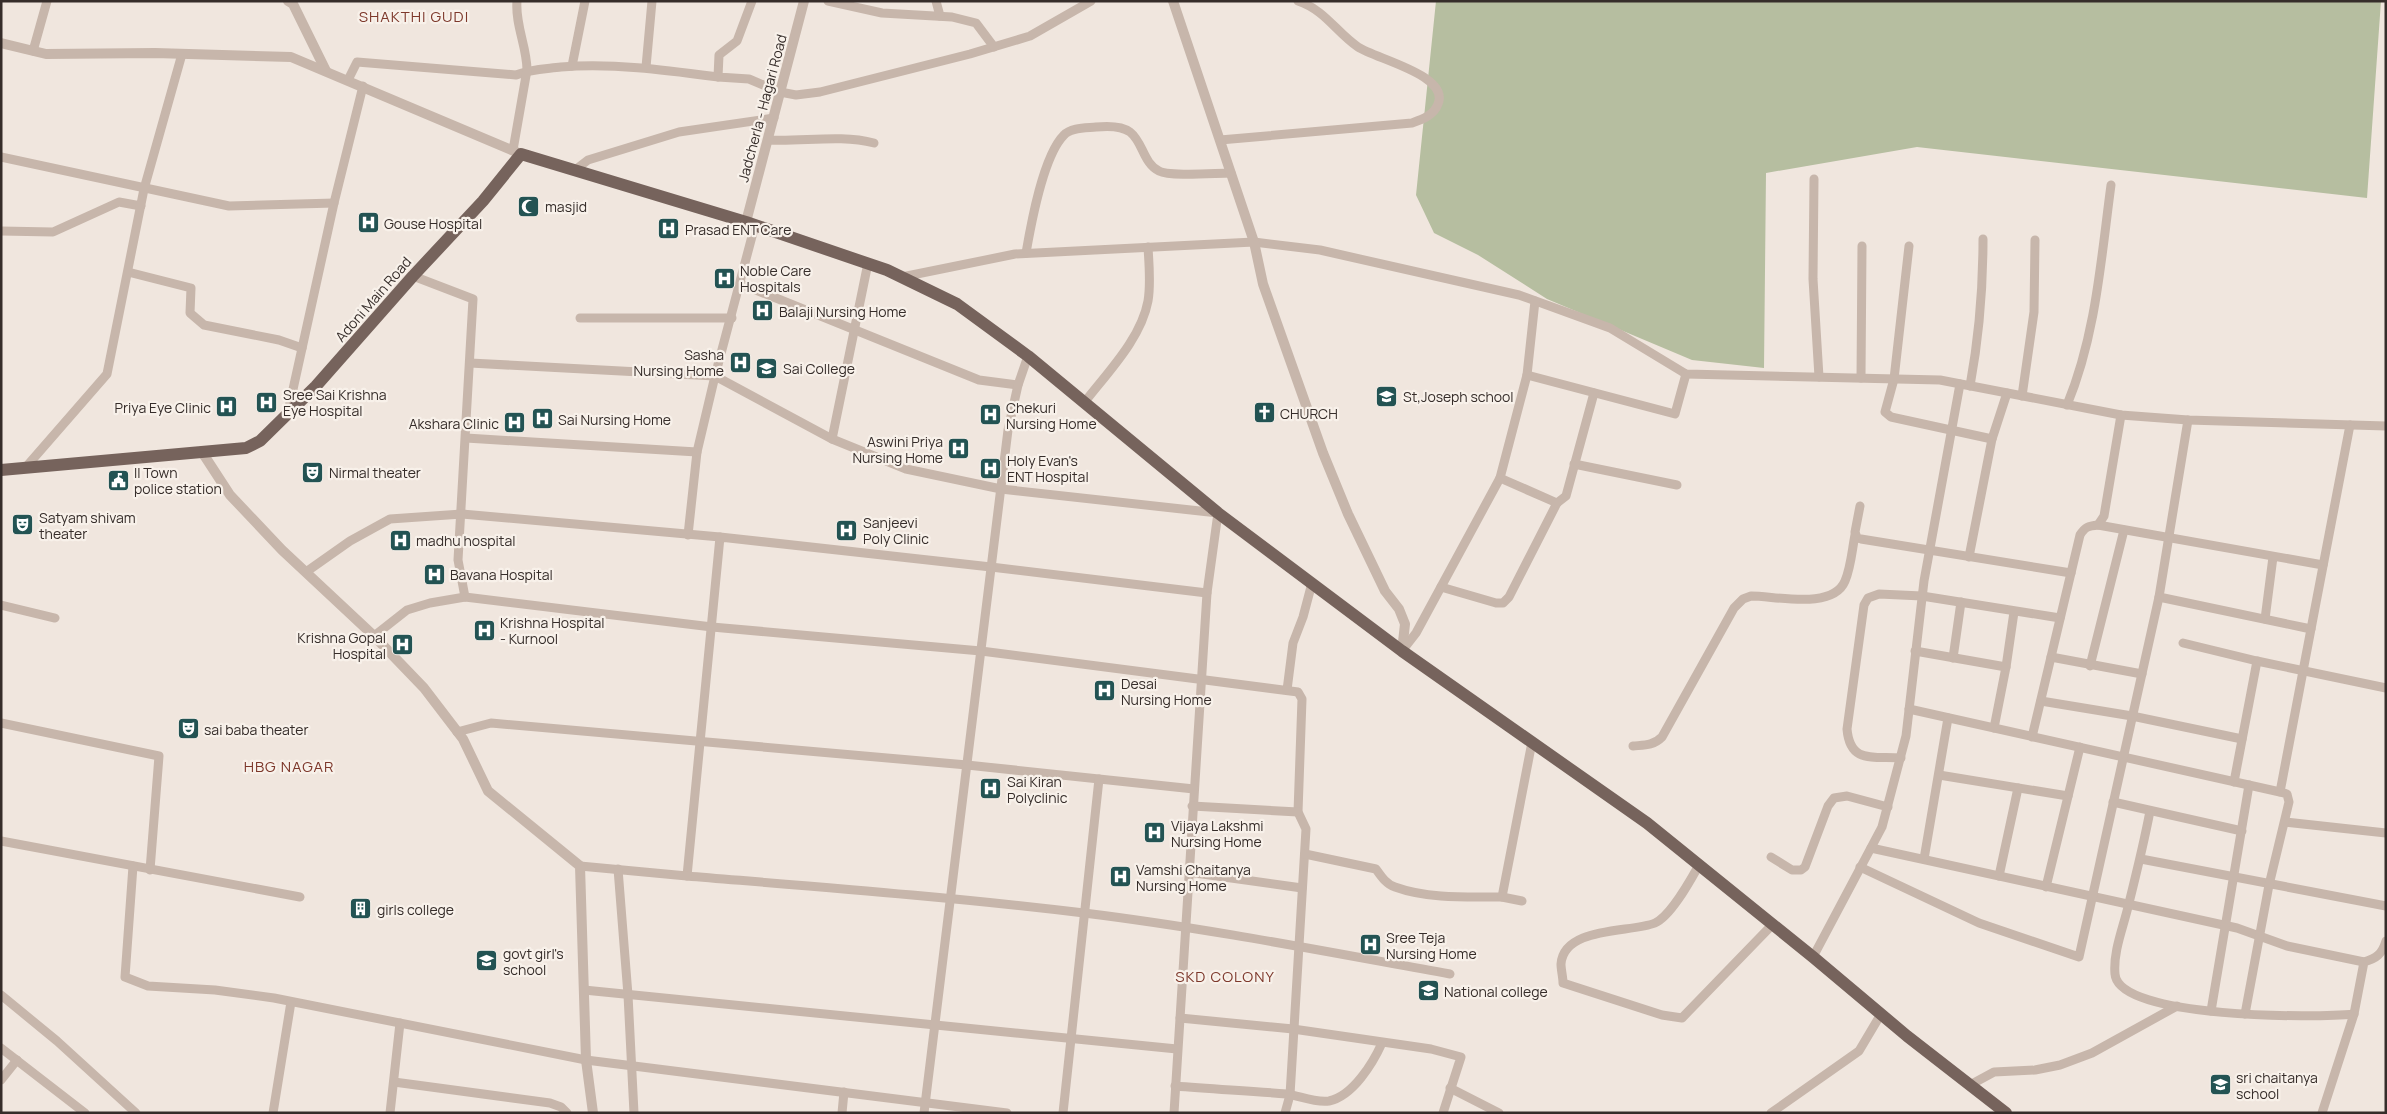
<svg xmlns="http://www.w3.org/2000/svg" width="2387" height="1114" viewBox="0 0 2387 1114" font-family="Manrope,sans-serif">
<style>
.green{fill:#b6bea0}
.lines{fill:none;stroke-linecap:round;stroke-linejoin:round}
.minor{stroke:#c7b6ab;stroke-width:9}
.tertiary{stroke:#c7b6ab;stroke-width:10}
.primary{stroke:#76635c;stroke-width:12}
.labels{text-anchor:middle;dominant-baseline:central;stroke-width:4.5;stroke-linejoin:round;paint-order:stroke}
.street-label{font-size:14px;fill:#362d2a;stroke:#f8f1ea}
.poi-label{font-size:14px;fill:#362d2a;stroke:#f8f1ea;text-anchor:start}
.neighbourhood-label{font-size:15px;letter-spacing:1px;fill:#7d382b;stroke:#f8f1ea}
</style>
<rect width="100%" height="100%" fill="#f0e6de"/>
<path class="green" d="M1436,1h945l-14,197 -450,-51 -151,26 -2,195 -72,-8 -145,-61 -69,-44 -44,-22 -18,-38z"/>
<g class="lines">
<g class="minor">
<path d="M752,1l-15,40 -18,14 -1,22 31,2 31,13 16,3 24,-3 150,-38 60,-18 61,-35"/>
<path d="M828,1l54,12 70,4 24,6 18,24"/>
<path d="M936,1l4,15"/>
<path d="M33,51l14,-50"/>
<path d="M572,66l13,-65"/>
<path d="M646,67l6,-66"/>
<path d="M348,80l9,-18 159,13c14,-6 29,-6 45,-8 53,-4 104,3 157,10"/>
<path d="M768,140c35,2 72,-6 106,3"/>
<path d="M1220,140l192,-17c11,-4 22,-8 26,-19 12,-29 -62,-45 -80,-57 -22,-15 -33,-37 -60,-46"/>
<path d="M513,150l14,-80c0,-23 -12,-45 -10,-69"/>
<path d="M1,157l228,49 105,-3"/>
<path d="M575,170l13,-10 91,-28 95,-14"/>
<path d="M1814,179l-1,100 6,98"/>
<path d="M755,225l-40,151 117,63 74,30 95,20 217,24 -11,80 -33,520"/>
<path d="M1,231l52,1 66,-30 22,4"/>
<path d="M1909,246l-15,133 -9,33 6,5 101,22"/>
<path d="M1026,253c5,-29 17,-97 38,-118 7,-8 23,-7 32,-8 10,-1 26,-1 34,5 13,10 13,31 29,39 12,6 56,2 72,2"/>
<path d="M128,272l63,16 -1,25 14,12 75,15 23,8"/>
<path d="M413,276l60,23 -15,261 7,37"/>
<path d="M902,277l113,-23 239,-12 66,8 199,45 91,33 76,46 254,6 181,35 67,5 198,6"/>
<path d="M741,284l238,96 39,5"/>
<path d="M1535,301l-8,74 148,39 11,-40"/>
<path d="M580,318h152"/>
<path d="M470,363l245,13 -18,76 -9,83"/>
<path d="M1861,378l1,-132"/>
<path d="M1970,386c9,-49 13,-97 13,-147"/>
<path d="M2022,396l12,-84 1,-72"/>
<path d="M1084,403c23,-30 57,-64 64,-102 3,-17 1,-36 0,-54"/>
<path d="M2067,405c29,-70 34,-146 44,-220"/>
<path d="M288,412l46,-209 29,-117"/>
<path d="M466,438l231,14"/>
<path d="M832,439l36,-176"/>
<path d="M1574,464l103,21"/>
<path d="M26,467l81,-93 37,-185 38,-135"/>
<path d="M1500,478l27,-103"/>
<path d="M1860,506l-5,26 2,6 4,1 210,34"/>
<path d="M2098,525l6,-9 17,-101"/>
<path d="M1969,557l23,-118 15,-46"/>
<path d="M306,572l44,-31 40,-22 72,-5 258,23"/>
<path d="M1441,587l55,16h7l6,-6 48,-94"/>
<path d="M1207,593l-216,-26 -271,-30 -33,339c133,11 265,21 397,37 122,15 244,39 366,61"/>
<path d="M1,605l54,13"/>
<path d="M2265,619l8,-62"/>
<path d="M2311,629l39,-204"/>
<path d="M374,636l33,-26 23,-7 35,-6 247,30 269,24 317,41 4,7 -4,113 8,17 -16,266 -5,18"/>
<path d="M2183,643l74,18 129,27"/>
<path d="M1402,651l14,-18 84,-155 57,25 9,-7 28,-103"/>
<path d="M1915,651l91,16 -12,61"/>
<path d="M2051,657l91,17"/>
<path d="M1953,658l8,-56"/>
<path d="M2090,666l34,-136"/>
<path d="M2006,667l8,-55"/>
<path d="M1287,690l6,-47 10,-26 9,-34"/>
<path d="M2041,701l91,15 110,23"/>
<path d="M1909,709l371,83 31,-163 -152,-32 29,-177"/>
<path d="M1,723l158,33 -9,114"/>
<path d="M457,732l34,-9 476,42 227,24"/>
<path d="M2032,737l48,-202c5,-8 8,-9 18,-10l225,40"/>
<path d="M1633,746c11,-1 20,0 29,-9l72,-129 9,-9 8,-3c25,0 82,14 94,-15 6,-14 7,-31 10,-46"/>
<path d="M1901,758c-28,-2 -51,6 -54,-29l17,-124 4,-7 11,-4 43,2 138,22"/>
<path d="M1939,775l129,21"/>
<path d="M2234,782l23,-121"/>
<path d="M2113,802l129,29"/>
<path d="M1192,806l106,6"/>
<path d="M2150,811c-6,32 -14,64 -22,96 -5,21 -15,45 -13,67 3,45 203,44 239,40"/>
<path d="M2285,822l101,11"/>
<path d="M1,841l299,56"/>
<path d="M1871,848l366,80 50,18 77,16"/>
<path d="M1305,854l71,15c5,7 10,15 19,18 33,12 72,10 107,10l30,-155"/>
<path d="M1771,857l21,13h9l4,-3 23,-61 6,-8 13,-2 41,11"/>
<path d="M1924,859l24,-141"/>
<path d="M2141,859l245,47"/>
<path d="M1699,865c-9,16 -28,51 -44,58 -24,10 -91,3 -94,41 0,6 2,13 2,19l99,32 20,3 91,-94"/>
<path d="M133,866l-8,111 23,9 67,4 59,8 312,62 421,53"/>
<path d="M580,866l107,10"/>
<path d="M1860,867l119,56 100,34 80,-360"/>
<path d="M618,869l10,126 6,118"/>
<path d="M1188,872l114,16"/>
<path d="M1999,876l19,-88"/>
<path d="M2046,887l34,-140"/>
<path d="M1502,897l20,4"/>
<path d="M1813,957l69,-130 24,-91 18,-155 36,-197"/>
<path d="M584,990l593,59"/>
<path d="M1,995l56,46 79,72"/>
<path d="M2211,1011l38,-226"/>
<path d="M2245,1014l24,-129 20,-83 -2,-8 -7,-2"/>
<path d="M1180,1018l113,11 138,20 30,8 -18,56"/>
<path d="M1,1048l84,65"/>
<path d="M1,1080l16,-20"/>
<path d="M394,1082l156,21 11,4 6,6"/>
<path d="M1970,1085l24,-13 41,-2 25,-5 32,-12 85,-47"/>
<path d="M1175,1086c37,3 75,5 112,8 13,2 28,9 42,7 24,-5 44,-38 53,-58"/>
<path d="M1450,1088l49,25"/>
<path d="M273,1113l18,-111"/>
<path d="M390,1113l10,-90"/>
<path d="M842,1113l2,-21"/>
<path d="M924,1113l84,-683 10,-45 10,-29"/>
<path d="M1063,1113l36,-334"/>
<path d="M1771,1113l88,-62 22,-37"/>
<path d="M2322,1113l32,-99 10,-52c13,-4 18,-8 22,-21"/>
</g>
<g class="tertiary">
<path d="M288,1l5,3 33,67"/>
<path d="M1173,1l81,241 9,42 60,169 25,61 37,77 14,18 6,15 -3,27"/>
<path d="M1,43l45,11 109,-1 136,4 230,97"/>
<path d="M746,222l58,-221"/>
<path d="M202,452l28,43 52,55 92,86 50,52 39,51 25,52 92,75 6,194 7,53"/>
</g>
<path class="primary" d="M1,470l245,-22 14,-7 56,-55 97,-110 70,-75 38,-47 225,68 141,48 70,34 71,52 190,157 184,138 245,172 166,134 94,79 99,77"/>
</g>
<defs>
<symbol id="mosque-square" viewBox="-11 -11 22 22"><rect x="-9" y="-9" width="18" height="18" rx="4" fill="#235353" stroke="#f8f1ea"/><path d="M3.5-4.9A6 6 0 1 0 3.5 4.9A5 5 0 1 1 3.5-4.9Z" fill="#fff"/></symbol>
<symbol id="hospital-square" viewBox="-11 -11 22 22"><rect x="-9" y="-9" width="18" height="18" rx="4" fill="#235353" stroke="#f8f1ea"/><path d="M-5-5h3v3.5h4V-5h3V5h-3V1.5h-4V5h-3Z" fill="#fff"/></symbol>
<symbol id="university-square" viewBox="-11 -11 22 22"><rect x="-9" y="-9" width="18" height="18" rx="4" fill="#235353" stroke="#f8f1ea"/><path d="M0-5L7-2L0 1L-7-2ZM-4 1L0 2.5L4 1V4Q0 6-4 4Z" fill="#fff"/></symbol>
<symbol id="school-square" viewBox="-11 -11 22 22"><rect x="-9" y="-9" width="18" height="18" rx="4" fill="#235353" stroke="#f8f1ea"/><path d="M0-5L7-2L0 1L-7-2ZM-4 1L0 2.5L4 1V4Q0 6-4 4Z" fill="#fff"/></symbol>
<symbol id="church-square" viewBox="-11 -11 22 22"><rect x="-9" y="-9" width="18" height="18" rx="4" fill="#235353" stroke="#f8f1ea"/><path d="M-1.2-6h2.4v3.5h3.3v2.4h-3.3V6h-2.4V-.1h-3.3v-2.4h3.3Z" fill="#fff"/></symbol>
<symbol id="theatre-square" viewBox="-11 -11 22 22"><rect x="-9" y="-9" width="18" height="18" rx="4" fill="#235353" stroke="#f8f1ea"/><path d="M-5-5.5Q0-4 5-5.5V0Q5 5 0 6Q-5 5-5 0ZM-3.3-2.5H-1v1.5H-3.3ZM1-2.5H3.3v1.5H1ZM-2.8 1Q0 5.5 2.8 1Z" fill="#fff"/></symbol>
<symbol id="civic-square" viewBox="-11 -11 22 22"><rect x="-9" y="-9" width="18" height="18" rx="4" fill="#235353" stroke="#f8f1ea"/><path d="M-.6-6.5H3V-4.5H.6V-3L4-1V1h2V6H-6V1h2V-1L-.6-3ZM-1.2 2.5V6h2.4V2.5Z" fill="#fff"/></symbol>
<symbol id="building-square" viewBox="-11 -11 22 22"><rect x="-9" y="-9" width="18" height="18" rx="4" fill="#235353" stroke="#f8f1ea"/><path d="M-4-6H4V6H1V3H-1V6H-4ZM-2.5-4.3h1.7v1.8h-1.7ZM.8-4.3h1.7v1.8H.8ZM-2.5-1h1.7V.8h-1.7ZM.8-1h1.7V.8H.8Z" fill="#fff"/></symbol>
</defs>
<g fill-rule="evenodd">
<use href="#mosque-square" x="516" y="194" width="25" height="25"/>
<use href="#hospital-square" x="356" y="210" width="25" height="25"/>
<use href="#hospital-square" x="656" y="216" width="25" height="25"/>
<use href="#hospital-square" x="712" y="266" width="25" height="25"/>
<use href="#hospital-square" x="750" y="298" width="25" height="25"/>
<use href="#hospital-square" x="728" y="350" width="25" height="25"/>
<use href="#university-square" x="754" y="356" width="25" height="25"/>
<use href="#school-square" x="1374" y="384" width="25" height="25"/>
<use href="#hospital-square" x="254" y="390" width="25" height="25"/>
<use href="#hospital-square" x="214" y="394" width="25" height="25"/>
<use href="#church-square" x="1252" y="400" width="25" height="25"/>
<use href="#hospital-square" x="978" y="402" width="25" height="25"/>
<use href="#hospital-square" x="530" y="406" width="25" height="25"/>
<use href="#hospital-square" x="502" y="410" width="25" height="25"/>
<use href="#hospital-square" x="946" y="436" width="25" height="25"/>
<use href="#hospital-square" x="978" y="456" width="25" height="25"/>
<use href="#theatre-square" x="300" y="460" width="25" height="25"/>
<use href="#civic-square" x="106" y="468" width="25" height="25"/>
<use href="#theatre-square" x="10" y="512" width="25" height="25"/>
<use href="#hospital-square" x="834" y="518" width="25" height="25"/>
<use href="#hospital-square" x="388" y="528" width="25" height="25"/>
<use href="#hospital-square" x="422" y="562" width="25" height="25"/>
<use href="#hospital-square" x="472" y="618" width="25" height="25"/>
<use href="#hospital-square" x="390" y="632" width="25" height="25"/>
<use href="#hospital-square" x="1092" y="678" width="25" height="25"/>
<use href="#theatre-square" x="176" y="716" width="25" height="25"/>
<use href="#hospital-square" x="978" y="776" width="25" height="25"/>
<use href="#hospital-square" x="1142" y="820" width="25" height="25"/>
<use href="#hospital-square" x="1108" y="864" width="25" height="25"/>
<use href="#building-square" x="348" y="896" width="25" height="25"/>
<use href="#hospital-square" x="1358" y="932" width="25" height="25"/>
<use href="#school-square" x="474" y="948" width="25" height="25"/>
<use href="#university-square" x="1416" y="978" width="25" height="25"/>
<use href="#school-square" x="2208" y="1072" width="25" height="25"/>
</g>
<g class="labels">
<g class="street-label">
<text transform="translate(762 108) rotate(-75)">Jadcherla - Hagari Road</text>
<text transform="translate(373 299) rotate(-49)">Adoni Main Road</text>
</g>
<g class="poi-label">
<text x="545" y="206">masjid</text>
<text x="384" y="223">Gouse Hospital</text>
<text x="685" y="229">Prasad ENT Care</text>
<text x="740" y="270">Noble Care<tspan x="740" dy="16">Hospitals</tspan></text>
<text x="779" y="311">Balaji Nursing Home</text>
<text x="724" y="354" text-anchor="end">Sasha<tspan x="724" dy="16">Nursing Home</tspan></text>
<text x="783" y="368">Sai College</text>
<text x="283" y="394">Sree Sai Krishna<tspan x="283" dy="16">Eye Hospital</tspan></text>
<text x="1403" y="396">St,Joseph school</text>
<text x="211" y="407" text-anchor="end">Priya Eye Clinic</text>
<text x="1006" y="407">Chekuri<tspan x="1006" dy="16">Nursing Home</tspan></text>
<text x="1280" y="413">CHURCH</text>
<text x="558" y="419">Sai Nursing Home</text>
<text x="499" y="423" text-anchor="end">Akshara Clinic</text>
<text x="943" y="441" text-anchor="end">Aswini Priya<tspan x="943" dy="16">Nursing Home</tspan></text>
<text x="1007" y="460">Holy Evan's<tspan x="1007" dy="16">ENT Hospital</tspan></text>
<text x="134" y="472">II Town<tspan x="134" dy="16">police station</tspan></text>
<text x="329" y="472">Nirmal theater</text>
<text x="39" y="517">Satyam shivam<tspan x="39" dy="16">theater</tspan></text>
<text x="863" y="522">Sanjeevi<tspan x="863" dy="16">Poly Clinic</tspan></text>
<text x="416" y="540">madhu hospital</text>
<text x="450" y="574">Bavana Hospital</text>
<text x="500" y="622">Krishna Hospital<tspan x="500" dy="16">- Kurnool</tspan></text>
<text x="386" y="637" text-anchor="end">Krishna Gopal<tspan x="386" dy="16">Hospital</tspan></text>
<text x="1121" y="683">Desai<tspan x="1121" dy="16">Nursing Home</tspan></text>
<text x="204" y="729">sai baba theater</text>
<text x="1007" y="781">Sai Kiran<tspan x="1007" dy="16">Polyclinic</tspan></text>
<text x="1171" y="825">Vijaya Lakshmi<tspan x="1171" dy="16">Nursing Home</tspan></text>
<text x="1136" y="869">Vamshi Chaitanya<tspan x="1136" dy="16">Nursing Home</tspan></text>
<text x="377" y="909">girls college</text>
<text x="1386" y="937">Sree Teja<tspan x="1386" dy="16">Nursing Home</tspan></text>
<text x="503" y="953">govt girl's<tspan x="503" dy="16">school</tspan></text>
<text x="1444" y="991">National college</text>
<text x="2236" y="1077">sri chaitanya<tspan x="2236" dy="16">school</tspan></text>
</g>
<g class="neighbourhood-label">
<text x="414" y="16">SHAKTHI GUDI</text>
<text x="289" y="766">HBG NAGAR</text>
<text x="1225" y="976">SKD COLONY</text>
</g>
</g>
<rect width="2387" height="1114" fill="none" stroke="#362d2a" stroke-width="5"/>
</svg>
